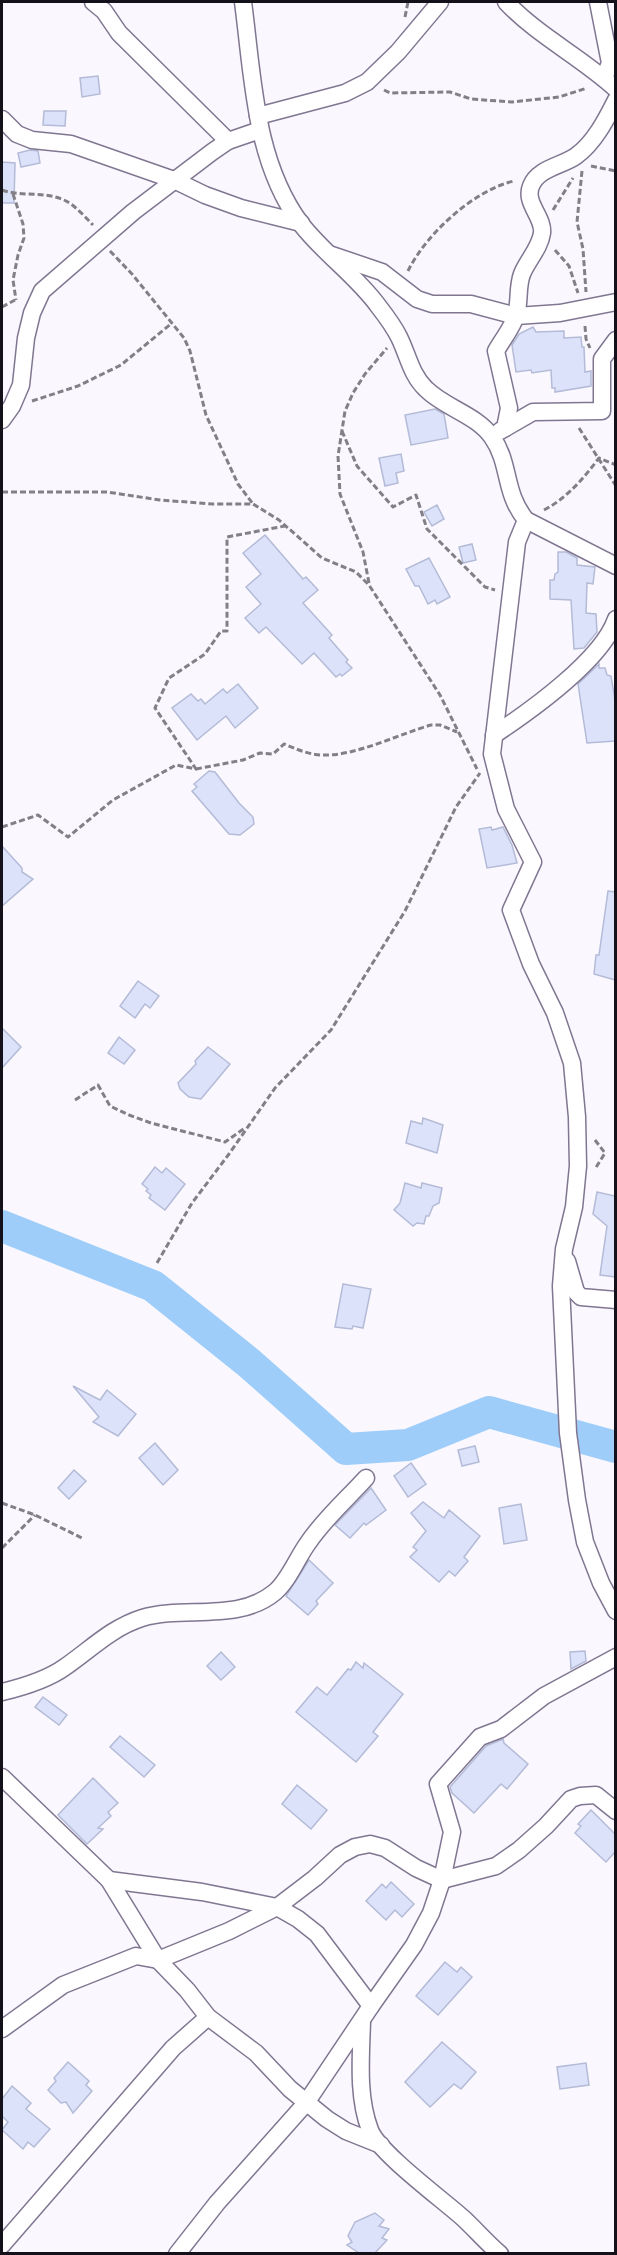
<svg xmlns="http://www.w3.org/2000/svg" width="617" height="2255" viewBox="0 0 617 2255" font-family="'Libre Baskerville',serif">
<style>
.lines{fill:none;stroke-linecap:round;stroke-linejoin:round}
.river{stroke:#9ecdf9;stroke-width:32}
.building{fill:#dce2fa;stroke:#b4bbd7;stroke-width:1.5}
.street-casing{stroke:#807691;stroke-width:19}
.path{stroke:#827f87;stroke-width:3;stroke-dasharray:6 3;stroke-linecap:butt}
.street{stroke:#fff;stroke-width:16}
</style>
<rect width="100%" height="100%" fill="#faf8fe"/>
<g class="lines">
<path class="river" d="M2,1226l151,60 96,77 97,86 62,-4 81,-33 127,35"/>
</g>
<g class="building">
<path d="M98,76l2,18 -18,3 -2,-19z"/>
<path d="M44,111h22l-1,15 -22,-1z"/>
<path d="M30,150l8,1 2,12 -19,4 -3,-14z"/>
<path d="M2,162l13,1 -1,40h-12z"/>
<path d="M533,327l3,5 28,-1v7l17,-1 1,10h2l1,25 6,-1v15l-36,6v-4h-3l-1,-18 -19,3 -1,-3 -15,2 -4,-27 7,-11z"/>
<path d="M435,409l9,5 4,24 -37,7 -6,-30z"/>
<path d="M401,454l3,17 -8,2 2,10 -13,3 -6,-28z"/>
<path d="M437,505l7,14 -12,7 -8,-14z"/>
<path d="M265,535l38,44 3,-2 12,13 -15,13 29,32 -3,3 19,22 -2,2 6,6 -10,8 -2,-2 -4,3 -22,-24 -12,11 -36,-37 -7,6 -14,-15 16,-14 -15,-17 15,-13 -18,-21z"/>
<path d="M472,544l4,16 -13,3 -4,-16z"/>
<path d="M558,552h8l11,6v7l18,2 -2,17 -6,-1 -1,30 10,1 1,18 -13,16 -10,1 -3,-49 -21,-1v-19h4l1,-6 3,-2z"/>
<path d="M429,558l21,39 -13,7 -2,-4 -7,4 -9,-18h-4l-9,-17z"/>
<path d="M599,664v4h6l2,7 4,1 4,24v41l-28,2 -9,-59z"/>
<path d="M238,684l20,24 -23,20 -9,-12 -29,24 -25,-32 19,-14 7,7 3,-2 4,5 18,-15 4,4z"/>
<path d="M209,771l6,1 24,31 14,14 1,7 -14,11 -11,-1 -37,-43 5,-4 -3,-3z"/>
<path d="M491,827l1,3 11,-3 9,18 5,18 -30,5 -8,-39z"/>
<path d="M2,846l20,22v4l11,7 -31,27z"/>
<path d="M608,891l7,1v88l-21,-6 2,-19h3z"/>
<path d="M138,981l21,15 -9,12 -5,-4 -10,14 -15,-12z"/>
<path d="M2,1028l19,19 -19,21z"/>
<path d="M119,1037l16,13 -11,14 -16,-11z"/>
<path d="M208,1047l22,17 -29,35 -12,-2 -9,-8 -2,-6 18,-19 -1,-3z"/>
<path d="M423,1118l20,7 -6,28 -31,-10 5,-22 11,3z"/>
<path d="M155,1167l7,6 4,-5 19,16 -20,26 -16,-12 2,-3 -5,-4 2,-2 -6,-5z"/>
<path d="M405,1183l16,5 1,-5 20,5 -3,15 -6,3 -4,10h-3l-2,8 -7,-1 -4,3 -19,-16 6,-7z"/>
<path d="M597,1192l18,4v81l-15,-2 7,-49 -14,-12z"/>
<path d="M343,1284l28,5 -8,39 -10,-2 -1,3 -17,-2z"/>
<path d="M73,1386l27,14 7,-10 29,24 -18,22 -25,-14 6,-5z"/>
<path d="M155,1443l23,27 -15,15 -24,-27z"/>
<path d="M475,1446l4,16 -17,4 -4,-16z"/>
<path d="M411,1463l15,21 -18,13 -14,-21z"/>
<path d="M74,1470l12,11 -17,18 -11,-11z"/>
<path d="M371,1488l15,22 -20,15 -2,-2 -14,15 -15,-13z"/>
<path d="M423,1502l21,16 5,-8 31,26 -16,21 4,4 -13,15 -6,-5 -10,11 -29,-25 7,-7 -4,-3 13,-16 -15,-18z"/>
<path d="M521,1504l6,36 -23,4 -5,-36z"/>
<path d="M309,1560l24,23 -17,18 2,3 -10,11 -22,-19z"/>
<path d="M585,1651l1,10 -15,8 -1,-17z"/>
<path d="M221,1652l14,15 -14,13 -14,-14z"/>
<path d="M356,1662l7,6 1,-5 39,31 -30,38 5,4 -22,26 -60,-50 21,-25 10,8 21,-26 3,1z"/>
<path d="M43,1697l24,18 -8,10 -24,-18z"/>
<path d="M120,1736l35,29 -11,12 -34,-30z"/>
<path d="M503,1739l1,4 24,21 -21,25 -6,-5 -27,29 -22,-20 -2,-6 36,-41z"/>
<path d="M93,1778l25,25 -10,9 3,4 -13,12 5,1 -16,15 -29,-29z"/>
<path d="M297,1785l30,25 -16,19 -29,-25z"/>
<path d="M591,1810l24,24v18l-9,10 -31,-29 6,-7 -3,-2z"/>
<path d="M391,1882l23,22 -12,13 -7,-7 -9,10 -20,-19 16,-17 4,4z"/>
<path d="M445,1962l12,10 4,-5 11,10 -34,38 -22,-19z"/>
<path d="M442,2042l34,30 -15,17 -7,-5 -24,23 -25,-25z"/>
<path d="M68,2062l21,19 -3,4 6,6 -19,22 -7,-11 -5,1 -13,-13 8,-9 -2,-3z"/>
<path d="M586,2063l3,22 -29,4 -3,-22z"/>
<path d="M12,2086l19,17 -5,6 24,20 -16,18 -6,-5 -5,7 -21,-19 6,-8 -6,-6v-17z"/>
<path d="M375,2213l9,7 -5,6 10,3 -7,9 5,2 -12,13h-16l-12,-8 5,-3 -4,-6 7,-14z"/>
</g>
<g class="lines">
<defs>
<g id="street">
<path d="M93,2l11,9 15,22 109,108"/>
<path d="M243,2c10,74 11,159 58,222 23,30 56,52 78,83 7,9 15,20 20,30 9,18 12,38 27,52 19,19 51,26 66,48 19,27 11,55 34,83l90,46"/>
<path d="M506,2c32,34 75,55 110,87"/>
<path d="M598,2l12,61 -6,15"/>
<path d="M258,116l87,-23 22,-11 31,-30 42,-50"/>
<path d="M2,119l15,15 15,6 39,4 103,36 31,15 36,13 60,15"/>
<path d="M332,255l50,17 35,27 15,5h39l45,12 44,-3 56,-11"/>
<path d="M2,420l10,-14 9,-21 5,-47 6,-25 10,-22 91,-79 79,-60 16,-11 32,-11"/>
<path d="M505,428l4,-20 -13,-57c6,-11 17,-24 20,-36 4,-13 1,-28 6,-41 5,-13 18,-26 20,-41 2,-16 -18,-30 -11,-47 7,-18 31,-20 45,-30 18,-13 30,-36 40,-56"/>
<path d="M500,431l33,-19 69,-1v-52l14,-19"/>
<path d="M526,520l-9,22 -25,212 14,55 27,53 -22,48 20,54 24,49 17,50 5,54 1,49 -4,41 -10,42 -3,37 7,147 9,67 8,42 16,41 15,28"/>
<path d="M494,735c36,-24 108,-75 122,-116"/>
<path d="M567,1261l9,31 5,5 35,3"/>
<path d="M2,1692c21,-5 45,-12 63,-25 26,-18 46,-39 77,-49 42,-13 96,5 133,-26 14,-12 22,-34 33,-49 16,-24 39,-44 58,-65"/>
<path d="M2,1777l107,103 49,80 29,30 21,27 48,36 34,36 37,30 19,12 35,14"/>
<path d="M109,1880l93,12 75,15 21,12 19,15 54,72"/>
<path d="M362,2021c-1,36 -5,75 8,109 8,22 73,70 93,88 13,12 24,25 37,36"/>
<path d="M2,2029l61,-44 73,-29 22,4 71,-29 48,-24 38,-29 25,-23 15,-8 15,-3 15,4 31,20 26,12 54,-14 23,-16 27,-24 25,-27 9,-3 16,-1 20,16"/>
<path d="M2,2245l171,-197 35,-31"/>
<path d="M177,2254l40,-51 89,-100 65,-97 43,-61 17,-32 11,-33 10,-48 -14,-48 42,-47 21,-8 43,-33 72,-39"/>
</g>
</defs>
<use href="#street" class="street-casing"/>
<g class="path">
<path d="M405,17l3,-15"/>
<path d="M384,90l6,3 60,-1 21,7 41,3 47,-5 28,-9"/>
<path d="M591,166l25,5"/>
<path d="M582,171l-5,51 6,27 3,43"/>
<path d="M2,190c20,7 42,1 62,10 11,5 20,16 29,25"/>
<path d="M13,194l10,30 1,14 -6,17 -5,25 3,20"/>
<path d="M553,210l20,-32"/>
<path d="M555,250l14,16 9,27"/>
<path d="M110,251l22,23 52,64 6,13 16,64 32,69 15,20"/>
<path d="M408,271c18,-37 66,-81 106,-90"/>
<path d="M2,307l13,-7"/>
<path d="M585,326l1,13 4,9"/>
<path d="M32,401l46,-15 43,-21 51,-42"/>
<path d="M579,428l37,58"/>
<path d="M342,431l15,35 36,41 23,-12 11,34 58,58 10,3"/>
<path d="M2,492h105l53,8 53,4h40l26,16 43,38 34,14 13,13 71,110 37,74"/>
<path d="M544,510c23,-12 39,-31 55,-52l17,7"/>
<path d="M369,583l-6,-31 -23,-58 -2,-38 7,-45 8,-18 12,-19 22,-26"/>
<path d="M196,769l47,-9 17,-7 13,1 11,-10c12,5 23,10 37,11 33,2 78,-21 110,-30h9l17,7"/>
<path d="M2,827l36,-12 30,22 45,-37 63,-35 20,4 -41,-61 14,-30 36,-24 16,-23h6v-94l58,-11"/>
<path d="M75,1100l23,-15 12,21 19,9 22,8 74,19 20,-14"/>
<path d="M595,1140l10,13 -10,16"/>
<path d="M157,1263l35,-60 37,-49 46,-66 56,-58 74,-119 51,-104 24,-34"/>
<path d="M2,1503l33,12 47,23"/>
<path d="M2,1548l33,-33"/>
</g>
<use href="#street" class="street"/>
</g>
<rect width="617" height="2255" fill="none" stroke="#14111b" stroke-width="6"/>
</svg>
